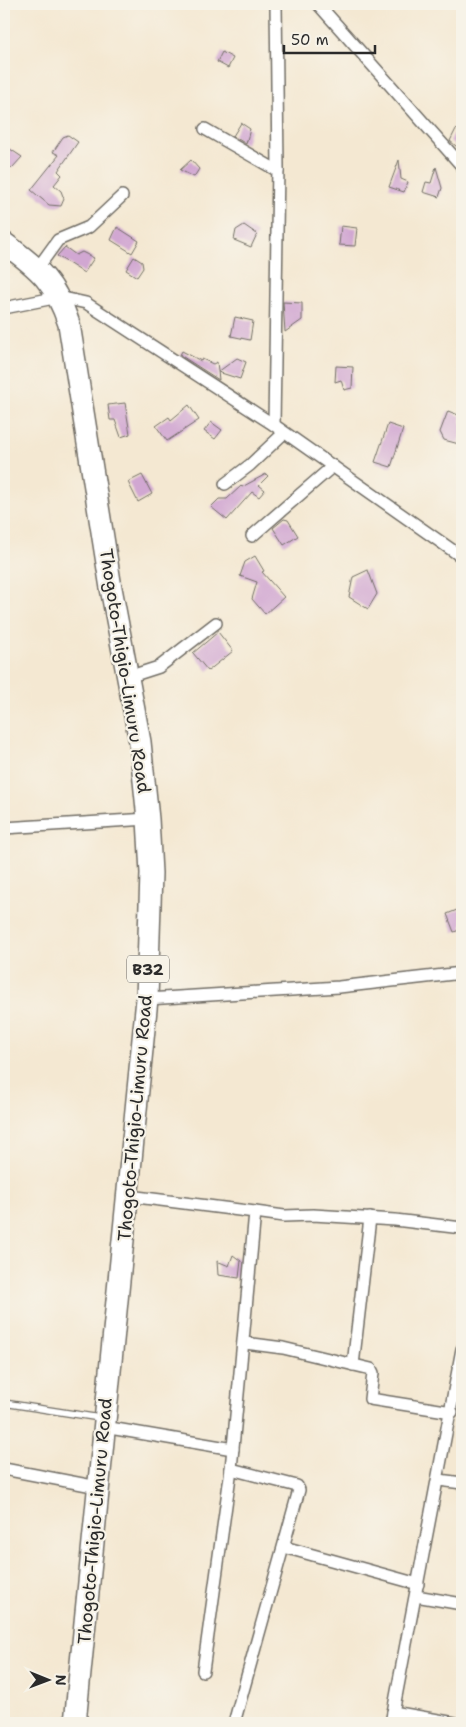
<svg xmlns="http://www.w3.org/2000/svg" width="466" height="1727" viewBox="0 0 466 1727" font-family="'Shantell Sans',sans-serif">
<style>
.building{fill:#d1a7d2}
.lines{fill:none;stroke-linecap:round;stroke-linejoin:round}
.lane-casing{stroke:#716d65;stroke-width:8}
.street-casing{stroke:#716d65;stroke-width:14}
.highway-casing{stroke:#716d65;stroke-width:24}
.lane{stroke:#fff;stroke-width:5.5}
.street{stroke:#fff;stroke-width:11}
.highway{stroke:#fff;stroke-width:21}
.labels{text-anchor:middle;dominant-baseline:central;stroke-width:4.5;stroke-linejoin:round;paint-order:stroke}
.shield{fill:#f7f3e8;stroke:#686764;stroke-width:1}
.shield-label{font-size:16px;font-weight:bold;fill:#2b2b2b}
.street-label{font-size:18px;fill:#2b2b2b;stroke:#f7f3e8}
</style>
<rect width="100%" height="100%" fill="#f7f3e8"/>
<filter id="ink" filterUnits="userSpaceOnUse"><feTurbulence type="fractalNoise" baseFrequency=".02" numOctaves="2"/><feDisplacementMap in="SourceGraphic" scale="10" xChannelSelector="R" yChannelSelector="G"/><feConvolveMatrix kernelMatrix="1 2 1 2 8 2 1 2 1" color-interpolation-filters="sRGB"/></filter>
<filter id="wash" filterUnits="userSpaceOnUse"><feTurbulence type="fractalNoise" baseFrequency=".0096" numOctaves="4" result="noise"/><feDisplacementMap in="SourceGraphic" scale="20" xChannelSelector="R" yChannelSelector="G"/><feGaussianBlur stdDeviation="1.12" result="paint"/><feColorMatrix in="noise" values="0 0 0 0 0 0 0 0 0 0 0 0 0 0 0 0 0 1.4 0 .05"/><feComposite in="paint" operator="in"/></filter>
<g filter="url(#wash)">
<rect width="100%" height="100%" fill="#f4e8d2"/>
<g id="blocks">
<g class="building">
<path d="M222,52l11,6 -5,10 -11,-6z"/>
<path d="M241,123l9,6 -4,15 -13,-8z"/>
<path d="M456,129l6,5v17l-12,-10z"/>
<path d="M68,135l10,7 -20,29 4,4 -8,10 7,6 3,8 -3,7 -12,-1 -18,-15 28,-35 -6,-3 10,-15z"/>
<path d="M4,145l18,12 -10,11 -8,-5z"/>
<path d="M191,160l8,9 -5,8 -14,-7z"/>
<path d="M399,160l2,19 7,3 -4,10 -15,-5z"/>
<path d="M436,167l6,21 -3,9 -16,-5 3,-10 5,1z"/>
<path d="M244,225l13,9 -6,13 -17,-7 2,-10z"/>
<path d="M341,226l16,2 -2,18 -16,-1z"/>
<path d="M117,227l22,14 -7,12 -21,-13z"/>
<path d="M65,247l11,8 6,-3 12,6 -10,15 -27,-17z"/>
<path d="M134,257l8,5 1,6 -6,9 -11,-7z"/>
<path d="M283,302l19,1v17l-17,12z"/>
<path d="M235,317l18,4 -3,19 -19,-4z"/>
<path d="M182,351l19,10 1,-2 11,5 4,-2 2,18 -39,-25z"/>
<path d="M237,358l9,4 -6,17 -22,-7z"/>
<path d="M336,366l17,1 -1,21 -8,2 -3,-10 -6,2z"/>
<path d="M125,403l5,31 -9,3 -6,-17h-5l-2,-15z"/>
<path d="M189,405l10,15 -32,21 -11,-15 13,-9 2,3z"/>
<path d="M448,411l13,5 1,16 -3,12 -15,-4 -4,-8z"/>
<path d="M211,422l11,8 -7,9 -11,-8z"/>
<path d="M388,424l15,5 -12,38 -16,-5z"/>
<path d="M266,474l2,2 -9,9 6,5 -6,7 -7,-5 -25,28 -16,-13 8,-8h8l14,-13 1,1z"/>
<path d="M142,475l10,19 -14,8 -10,-20z"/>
<path d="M284,519l4,1 10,16 -14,9 -11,-17z"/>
<path d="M255,556l9,15 -2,1 22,25 -19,17 -13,-15 5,-17 -17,-6 5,-14z"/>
<path d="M368,570l9,24 -9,15 -19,-12 4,-20z"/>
<path d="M218,632l15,19 -25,20 -15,-18z"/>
<path d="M462,908v21l-8,3 -7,-18z"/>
<path d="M233,1255l8,6 -2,17 -21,-3 -1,-14 12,5z"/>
</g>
</g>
</g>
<g filter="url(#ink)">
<use href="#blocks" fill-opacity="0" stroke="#716d65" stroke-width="1"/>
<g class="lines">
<defs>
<path id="lane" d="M4,1403l96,15"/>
<g id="street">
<path d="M318,4l144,162"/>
<path d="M205,129l73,42"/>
<path d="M37,269l21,-29 31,-13 33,-31"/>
<path d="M4,308l55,-11 27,6 188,122 188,132"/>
<path d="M274,425l4,-258 -2,-163"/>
<path d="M225,484l25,-19 34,-32"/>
<path d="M252,536l81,-70"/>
<path d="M128,677l31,-10 57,-44"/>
<path d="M4,828l144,-9"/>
<path d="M147,999l192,-12 123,-14"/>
<path d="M129,1196l126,16 -24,257 -28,202"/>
<path d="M255,1212l29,4 29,-1 82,5 67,8"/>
<path d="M245,1343l38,5 88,21 2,4 -3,26 82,13"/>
<path d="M353,1365l17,-147"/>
<path d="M104,1427l129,22"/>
<path d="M4,1469l94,18"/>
<path d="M231,1469l66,17 2,4 -65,233"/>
<path d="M439,1480l23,3"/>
<path d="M284,1547l134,37"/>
<path d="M416,1596l46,8"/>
<path d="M393,1712l62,11"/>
<path d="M391,1723l71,-374"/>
</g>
<path id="highway" d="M4,243c36,26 51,39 65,81l42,264 29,154 8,77 3,54 -4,126 -72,724"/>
</defs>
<use href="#lane" class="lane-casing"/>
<use href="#street" class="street-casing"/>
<use href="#highway" class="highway-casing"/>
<use href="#lane" class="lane"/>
<use href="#street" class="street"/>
<use href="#highway" class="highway"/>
</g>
</g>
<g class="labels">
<rect class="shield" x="127" y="955.5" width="42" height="27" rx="4"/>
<g class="shield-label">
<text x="148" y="969">B32</text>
</g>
<g class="street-label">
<text transform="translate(125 671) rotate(81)">Thogoto-Thigio-Limuru Road</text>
<text transform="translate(135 1118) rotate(-85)">Thogoto-Thigio-Limuru Road</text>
<text transform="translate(95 1521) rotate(-85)">Thogoto-Thigio-Limuru Road</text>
</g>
</g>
<rect width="466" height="1727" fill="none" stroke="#f7f3e8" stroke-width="20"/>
<g transform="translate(48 1680) rotate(91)" stroke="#f7f3e8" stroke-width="4" paint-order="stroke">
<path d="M0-4L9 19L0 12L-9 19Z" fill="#2b2b2b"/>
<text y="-8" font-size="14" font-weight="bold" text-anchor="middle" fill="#2b2b2b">N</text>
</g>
<path d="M284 45v8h91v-8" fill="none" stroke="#2b2b2b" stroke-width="2.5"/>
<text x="291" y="45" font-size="15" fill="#2b2b2b" stroke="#f7f3e8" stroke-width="4" paint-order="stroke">50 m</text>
</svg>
